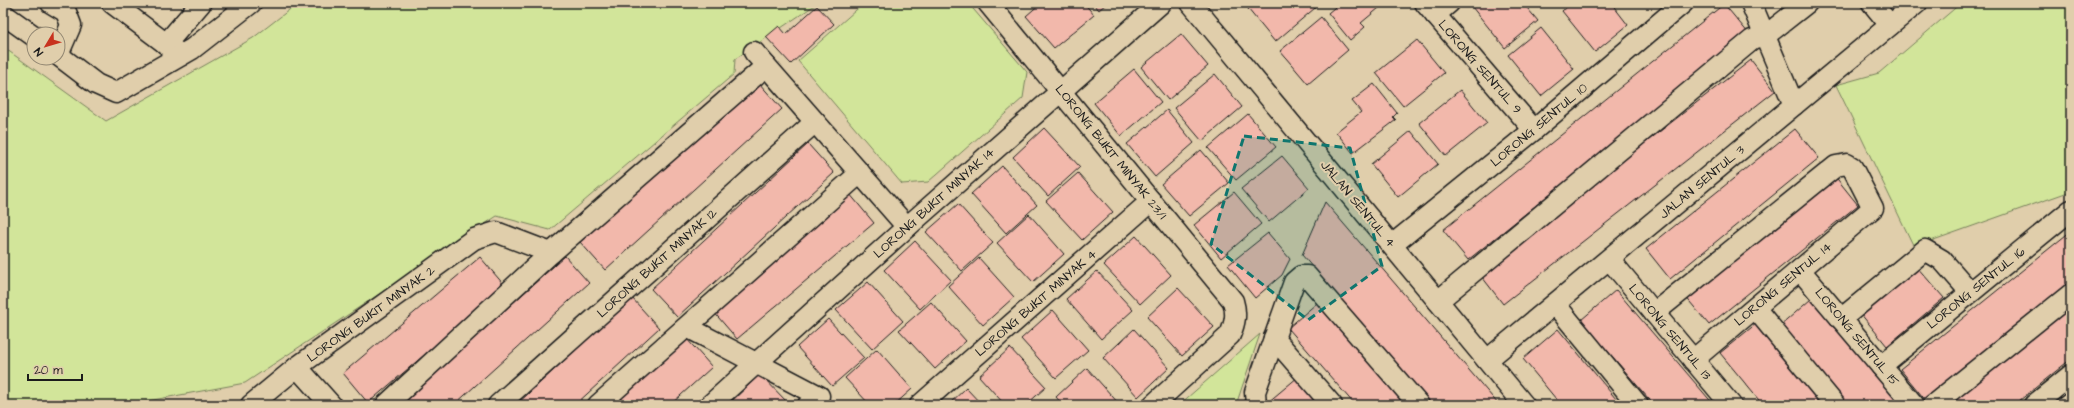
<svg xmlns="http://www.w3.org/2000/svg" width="2074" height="408" viewBox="0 0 2074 408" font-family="'Architects Daughter',sans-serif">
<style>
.green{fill:#d2e59a;stroke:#77805b}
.building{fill:#f2b8ab;stroke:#1c1c1c}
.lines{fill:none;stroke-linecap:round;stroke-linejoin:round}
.minor-casing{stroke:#1c1c1c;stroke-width:23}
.minor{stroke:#e0ceab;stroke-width:20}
.marked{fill:#0f766e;fill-opacity:0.2;stroke:#0f766e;stroke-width:3;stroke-dasharray:8 5;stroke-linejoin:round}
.labels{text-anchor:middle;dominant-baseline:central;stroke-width:4;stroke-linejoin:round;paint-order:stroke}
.street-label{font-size:13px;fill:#1c1c1c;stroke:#e0ceab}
</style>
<rect width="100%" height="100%" fill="#e0ceab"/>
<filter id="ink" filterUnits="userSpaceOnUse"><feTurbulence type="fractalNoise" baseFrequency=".025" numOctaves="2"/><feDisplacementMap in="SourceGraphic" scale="8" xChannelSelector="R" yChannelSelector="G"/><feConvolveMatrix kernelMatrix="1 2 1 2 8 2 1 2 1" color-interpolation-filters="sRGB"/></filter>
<g filter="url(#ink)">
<g class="green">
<path d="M298,3h517v2l-80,54 -1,15 -184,156 -53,-14 -252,167 -119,22h-123v-358l103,74 147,-83z"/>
<path d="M864,3h104l59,69 -4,26 -95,84 -26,2 -104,-123z"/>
<path d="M1961,3h110v188l-157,56 -78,-162 43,-12z"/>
<path d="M1260,334l-24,71h-57z"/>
</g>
<g class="building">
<path d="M1041,3h43l10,12 -40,33 -28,-32z"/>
<path d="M1093,3h14l-8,7z"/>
<path d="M1255,3h56l4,5 -40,34 -27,-33z"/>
<path d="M1340,3h34l5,5 -18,15 4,4 -15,13 -22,-27z"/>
<path d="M1477,3h46l15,18 -33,27 -33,-41z"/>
<path d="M1571,3h40l17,22 -33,27 -33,-41z"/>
<path d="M1724,4l25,30 -281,226 -25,-30z"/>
<path d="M817,6l17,18 -43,40 -25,-27 13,-11 7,8z"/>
<path d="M1321,17l27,33 -40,34 -28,-33z"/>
<path d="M1541,28l33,41 -33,27 -33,-41z"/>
<path d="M1181,34l27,32 -40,34 -27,-33z"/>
<path d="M1417,40l27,33 -41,33 -27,-33z"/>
<path d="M1751,60l24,31 -272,213 -24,-31z"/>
<path d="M1134,69l27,33 -40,34 -27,-33z"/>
<path d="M1215,74l27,33 -40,34 -28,-33z"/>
<path d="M758,82l24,27 -177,161 -25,-28z"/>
<path d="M1374,84l23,29 -4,4 3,3 -43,33 -17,-21 25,-20 -9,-11z"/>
<path d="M1460,90l27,33 -41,33 -27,-33z"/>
<path d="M1167,110l27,33 -39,34 -28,-33z"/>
<path d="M1248,114l28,33 -40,33 -28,-32z"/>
<path d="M1044,128l36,39 -32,29 -35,-39z"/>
<path d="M1795,129l24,29 -149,121 -24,-30z"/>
<path d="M1411,131l27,33 -40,33 -27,-33z"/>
<path d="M808,144l26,29 -157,144 -26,-28z"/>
<path d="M1201,150l28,33 -40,33 -28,-32z"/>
<path d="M1282,156l27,32 -40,34 -28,-33z"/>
<path d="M1002,166l35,39 -31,28 -35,-39z"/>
<path d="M1078,173l35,39 -31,28 -36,-39z"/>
<path d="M1834,175l24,30 -149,120 -24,-29z"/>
<path d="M1234,192l27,32 -40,34 -27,-33z"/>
<path d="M849,193l25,30 -137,116 -25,-29z"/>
<path d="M1325,202l174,203h-68l-129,-150z"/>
<path d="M958,204l35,39 -31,28 -36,-39z"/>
<path d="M1029,214l35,40 -31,28 -36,-39z"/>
<path d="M2071,231v54l-144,117 -27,-33z"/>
<path d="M1268,233l22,26 -8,16 -27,23 -27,-33z"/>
<path d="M1136,236l35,39 -31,29 -36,-39z"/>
<path d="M915,241l36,39 -31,29 -36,-39z"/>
<path d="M565,256l24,27 -135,122h-54z"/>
<path d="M480,257l25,29 -137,117 -25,-30z"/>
<path d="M979,258l35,39 -31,28 -35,-39z"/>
<path d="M1916,266l28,32 -57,48 -27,-33z"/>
<path d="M1097,271l36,39 -32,29 -35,-40z"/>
<path d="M868,282l35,39 -31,28 -36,-39z"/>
<path d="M1178,288l36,39 -32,29 -35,-39z"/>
<path d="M1616,290l98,115h-60l-73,-85z"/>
<path d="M632,298l27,30 -84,77h-59z"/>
<path d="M1811,299l92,106h-56l-68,-78z"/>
<path d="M931,302l35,39 -31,28 -36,-39z"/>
<path d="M1317,303l89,102h-51l-67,-77z"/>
<path d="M2071,304v55l-57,46h-68z"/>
<path d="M1053,310l35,40 -32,28 -35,-39z"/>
<path d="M828,319l36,39 -32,28 -35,-39z"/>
<path d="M1757,323l67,82h-61l-43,-52z"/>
<path d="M1134,329l35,39 -31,29 -35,-39z"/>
<path d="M1558,329l63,76h-60l-38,-46z"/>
<path d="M685,337l27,30 -42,38h-59z"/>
<path d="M1010,348l36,39 -20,18h-21l-26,-29z"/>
<path d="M877,349l35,40 -18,16h-24l-25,-27z"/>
<path d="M1087,368l33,37h-57l-7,-8z"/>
<path d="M760,374l28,29 -2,2h-58z"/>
<path d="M1298,377l23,28h-53l-1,-2z"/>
<path d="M966,388l16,17h-34z"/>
</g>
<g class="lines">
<defs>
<g id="minor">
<path d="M51,3l15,9 5,13 -13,30"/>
<path d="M112,3l69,52"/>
<path d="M988,3l245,298c4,13 2,22 -3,34l-77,70"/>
<path d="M1191,3l333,402"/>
<path d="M1425,3l109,127"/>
<path d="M1751,3l43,102"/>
<path d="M1872,3l18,22"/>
<path d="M3,14l31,22"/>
<path d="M1435,15l14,-12"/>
<path d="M166,44l35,-41"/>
<path d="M754,52l153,175"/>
<path d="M58,55l38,29 20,9 76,-44 59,-46"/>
<path d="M1392,245l142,-115 149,-127"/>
<path d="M1610,260l121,145"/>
<path d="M1800,270l114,135"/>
<path d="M1438,301l314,-261 13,-4 42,-33"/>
<path d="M1555,304l83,101"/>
<path d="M1755,308l80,97"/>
<path d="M1654,313l182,-147 11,-2 5,3 21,41 -180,152"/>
<path d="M1841,319l84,-69 17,10 28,32"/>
<path d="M687,327l132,69 -11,9"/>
<path d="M1274,338l58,67"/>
<path d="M1487,360l430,-357"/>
<path d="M1881,366l190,-156"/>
<path d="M297,367l34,38"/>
<path d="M251,405l46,-38 177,-128 22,-7 55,21"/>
<path d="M386,405l165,-152 215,-187"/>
<path d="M498,405l317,-283"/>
<path d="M598,405l262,-232"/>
<path d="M710,405l197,-178 254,-224"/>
<path d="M920,405l231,-204"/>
<path d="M1256,405l-1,-13 39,-110 7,-6h6l112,129"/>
<path d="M1933,405l138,-111"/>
<path d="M2034,405l37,-30"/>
</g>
</defs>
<use href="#minor" class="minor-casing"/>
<use href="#minor" class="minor"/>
</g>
</g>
<path class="marked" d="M1244,136l106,12 32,118 -74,54 -97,-76z"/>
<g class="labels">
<g class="street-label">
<text transform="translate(1480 67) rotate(49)">LORONG SENTUL 9</text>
<text transform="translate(1539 125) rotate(-40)">LORONG SENTUL 10</text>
<text transform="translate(1111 152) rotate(51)">LORONG BUKIT MINYAK 23/1</text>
<text transform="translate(1702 182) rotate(-40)">JALAN SENTUL 3</text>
<text transform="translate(934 203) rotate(-42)">LORONG BUKIT MINYAK 14</text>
<text transform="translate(1358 204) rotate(50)">JALAN SENTUL 4</text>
<text transform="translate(657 263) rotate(-42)">LORONG BUKIT MINYAK 12</text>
<text transform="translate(1783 284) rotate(-40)">LORONG SENTUL 14</text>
<text transform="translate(1976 288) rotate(-39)">LORONG SENTUL 16</text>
<text transform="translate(1036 303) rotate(-41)">LORONG BUKIT MINYAK 4</text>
<text transform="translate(371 314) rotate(-36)">LORONG BUKIT MINYAK 2</text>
<text transform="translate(1670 332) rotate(50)">LORONG SENTUL 13</text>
<text transform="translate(1857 337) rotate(50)">LORONG SENTUL 15</text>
</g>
</g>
<rect width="2074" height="408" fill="none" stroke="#e0ceab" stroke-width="16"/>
<rect x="8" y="8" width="2058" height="392" fill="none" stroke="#1c1c1c" stroke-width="1.5" filter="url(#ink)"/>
<g transform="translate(46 46) rotate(232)"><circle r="19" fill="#e0ceab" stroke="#928772"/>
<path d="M0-3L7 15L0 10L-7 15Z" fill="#c8321e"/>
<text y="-6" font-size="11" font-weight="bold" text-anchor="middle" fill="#1c1c1c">N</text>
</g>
<path d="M28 374v6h54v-6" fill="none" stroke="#1c1c1c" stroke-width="2"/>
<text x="34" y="374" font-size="12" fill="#1c1c1c" stroke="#e0ceab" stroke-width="3" paint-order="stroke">20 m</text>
</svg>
